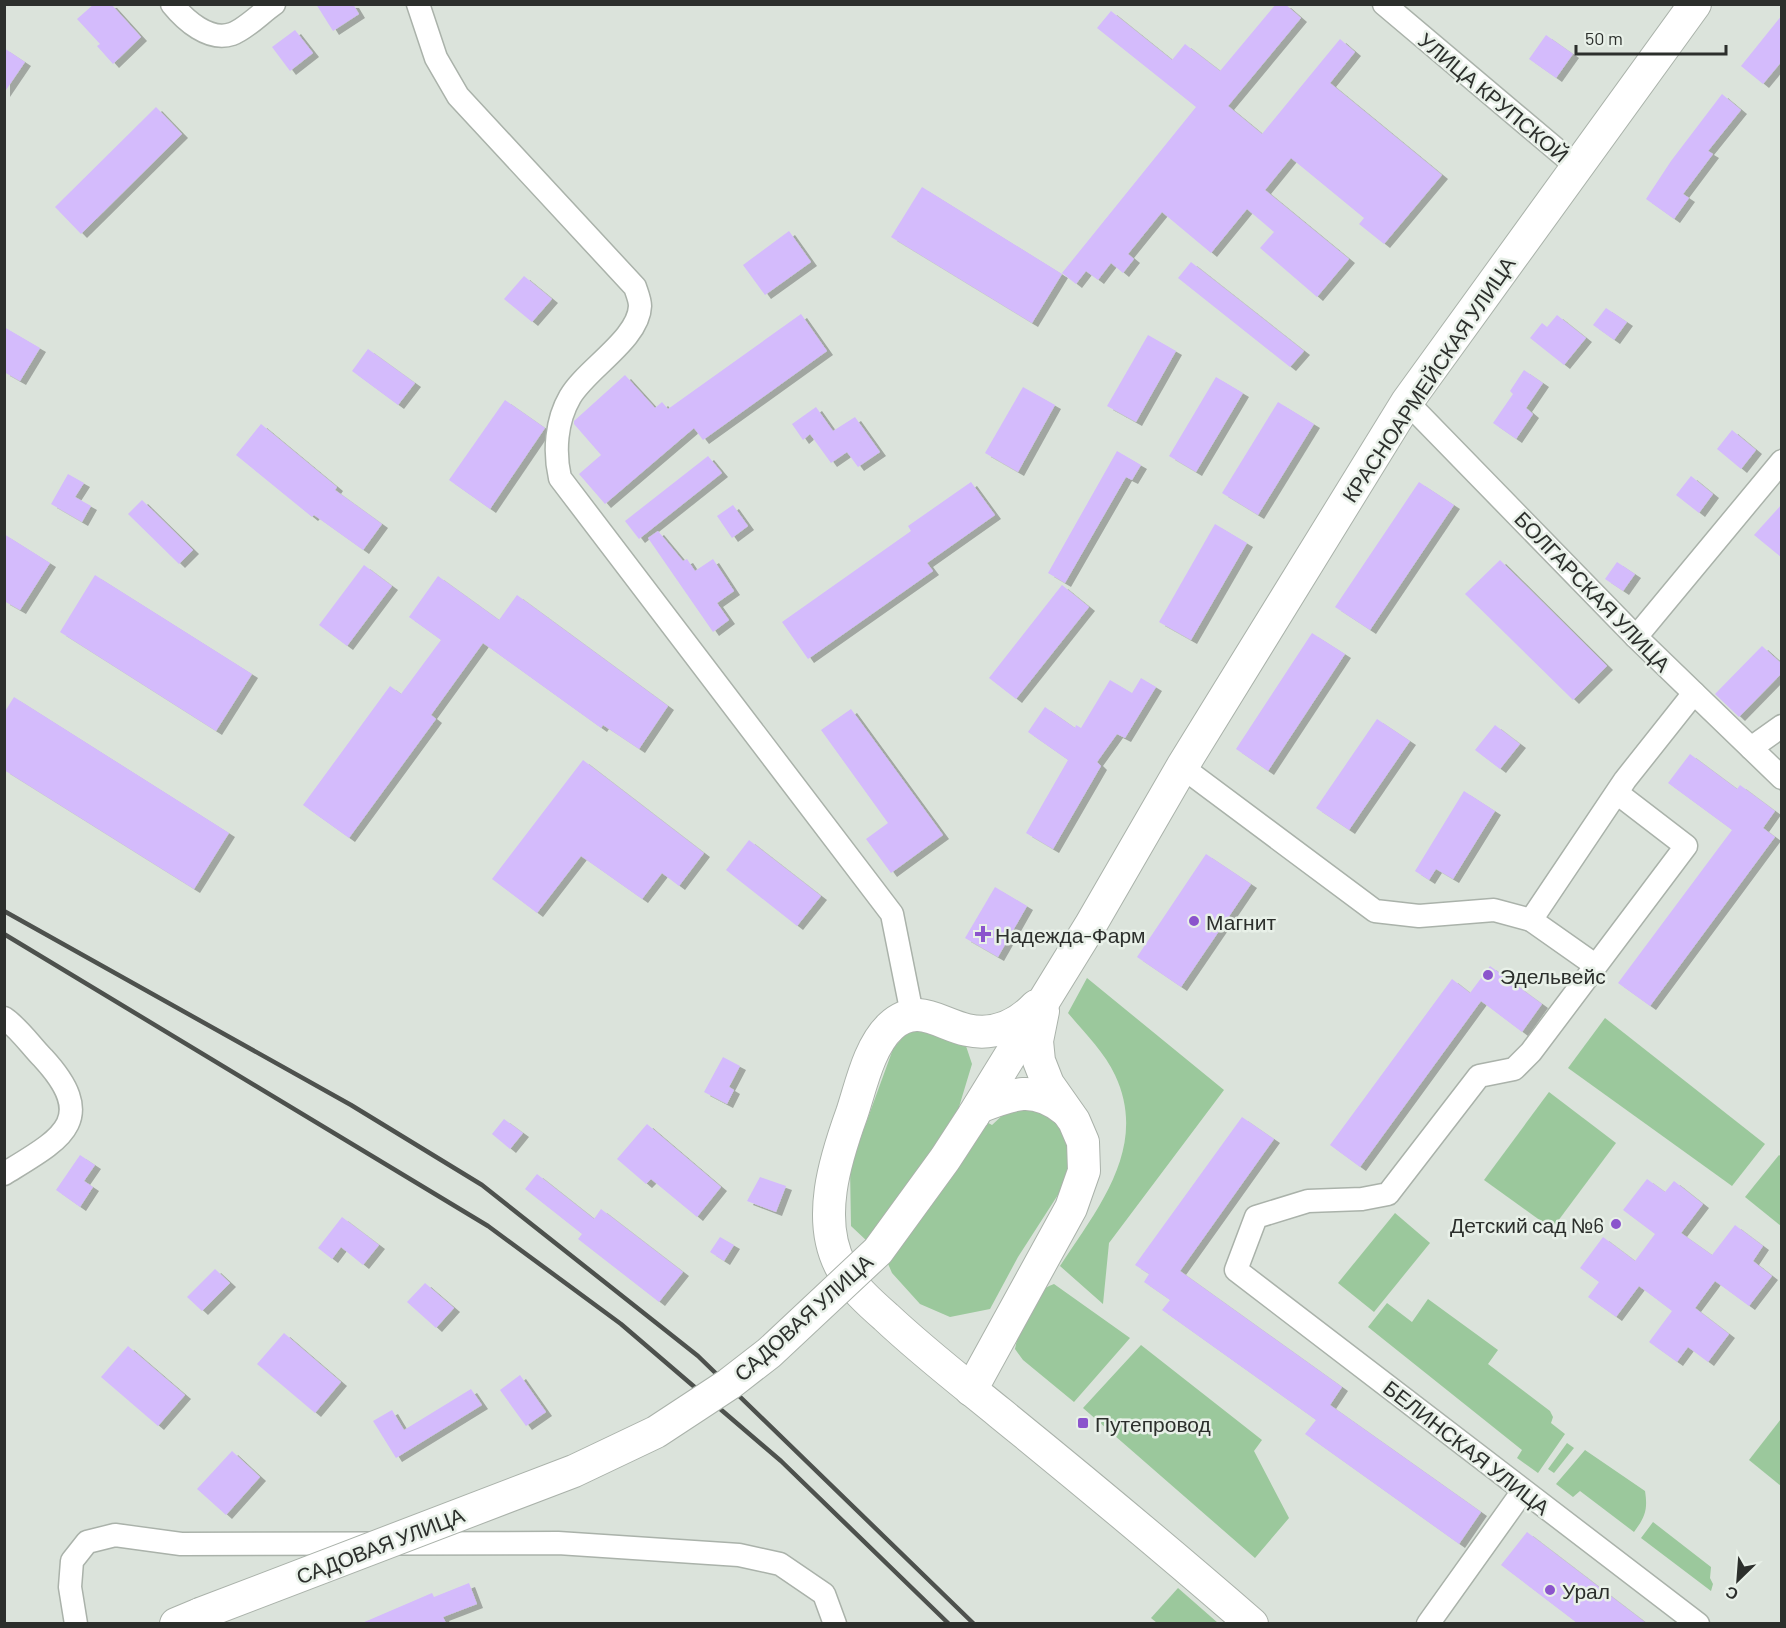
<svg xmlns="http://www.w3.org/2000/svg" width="1786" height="1628" viewBox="0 0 1786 1628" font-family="Barlow,sans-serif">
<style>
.green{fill:#9bc89c}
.building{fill:#d4bbfc;filter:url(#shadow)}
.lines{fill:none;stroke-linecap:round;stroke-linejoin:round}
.street-casing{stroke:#aab2aa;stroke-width:25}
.secondary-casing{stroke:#aab2aa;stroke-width:34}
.street{stroke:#fff;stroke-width:22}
.secondary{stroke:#fff;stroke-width:32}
.rail{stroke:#4d514d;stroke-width:4.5}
.secondary-bridge-casing{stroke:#aab2aa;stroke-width:34;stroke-linecap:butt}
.secondary-bridge{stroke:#fff;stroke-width:32}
.poi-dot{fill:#8b54cc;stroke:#e8f0e8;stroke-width:2}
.labels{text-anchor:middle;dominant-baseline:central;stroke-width:5;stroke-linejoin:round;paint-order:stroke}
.street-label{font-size:21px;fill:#2c2f2c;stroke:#e8f0e8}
.poi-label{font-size:21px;fill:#2c2f2c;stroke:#e8f0e8;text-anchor:start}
</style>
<defs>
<filter id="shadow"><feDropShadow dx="6" dy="4" stdDeviation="0" flood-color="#0004"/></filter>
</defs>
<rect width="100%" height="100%" fill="#dbe3db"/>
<g class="green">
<path d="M1087,978l137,112 -115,153 -6,61 -43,-38c38,-58 89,-119 55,-191 -10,-22 -31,-43 -47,-62z"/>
<path d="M1605,1018l160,126 -33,42 -164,-118z"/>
<path d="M938,1029l28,17 6,18 -13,43 33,18 15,-14 29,-8 24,11 14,32 -2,27 -54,84 -28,52 -40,8 -30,-13 -28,-31 -6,-14 -35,-33 -1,-59 43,-118 15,-18z"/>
<path d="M1549,1092l67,51 -64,86 -68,-49z"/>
<path d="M1779,1155l3,2 -1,69 -36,-29z"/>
<path d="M1395,1213l35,30 -56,69 -36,-29z"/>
<path d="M1054,1284l76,54 -56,64 -51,-42 -8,-11c6,-28 10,-54 39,-65z"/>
<path d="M1428,1299l70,51 -10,14 62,47 3,6 -2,6 14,11 -27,39 -21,-15 5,-8 -154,-123 19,-24 25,19z"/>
<path d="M1141,1345l121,95 -8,11 35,67 -34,40 -172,-150z"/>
<path d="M1781,1419v67l-32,-26z"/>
<path d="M1567,1443l7,5 -20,25 -6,-4z"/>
<path d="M1585,1450l60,41c3,19 0,26 -11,41l-54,-41 -7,6 -17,-13z"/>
<path d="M1653,1522l58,45 -1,11 3,6 -2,7 -70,-53z"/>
<path d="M1178,1588l40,35h-61l-6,-5z"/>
</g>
<g class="building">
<path d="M94,4h17l30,33 -28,27 -16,-18 3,-2 -23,-25z"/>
<path d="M316,4h37l6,10 -26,17z"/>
<path d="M1276,4h9l16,14 -73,88 34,28 78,-95 15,13 -25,31 112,92 -58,69 -25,-20 5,-6 -73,-60 -26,32 84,69 -32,38 -57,-49 14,-16 -27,-23 -36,44 -49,-41 -34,42 6,5 -11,14 -12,-10 -13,17 -12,-9 -10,13 -14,-11 134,-166 -99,-79 14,-17 61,49 13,-16 35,27z"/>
<path d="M1782,15v46l-19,23 -22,-18z"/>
<path d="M295,30l18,23 -23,18 -18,-24z"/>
<path d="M1546,35l27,19 -17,24 -27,-19z"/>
<path d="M4,48l21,14 -21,31z"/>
<path d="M1722,94l19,16 -33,41 5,3 -30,40 6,4 -15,21 -28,-20 25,-38z"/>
<path d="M156,107l26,27 -101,100 -26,-27z"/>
<path d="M922,187l140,87 -30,49 -141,-86z"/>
<path d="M789,231l22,31 -46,33 -22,-30z"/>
<path d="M1191,262l113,89 -14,16 -112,-89z"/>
<path d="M524,276l28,23 -20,23 -28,-23z"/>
<path d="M1606,308l21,14 -13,18 -21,-15z"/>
<path d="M801,314l26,37 -124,89 -9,-12 -89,76 -26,-30 22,-19 -27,-31v-3l51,-46 30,33 7,-6 6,7z"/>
<path d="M1557,315l29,23 -22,27 -34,-27 12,-15 5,4z"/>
<path d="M4,327l36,21 -20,33 -16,-9z"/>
<path d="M1148,335l28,16 -40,71 -29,-16z"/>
<path d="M368,349l47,34 -17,22 -46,-34z"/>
<path d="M1524,370l19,13 -17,25 7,6 -17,25 -23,-16 20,-29 -3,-3z"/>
<path d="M1216,377l27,16 -47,79 -27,-16z"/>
<path d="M1023,387l32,18 -37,67 -33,-19z"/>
<path d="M505,400l40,28 -55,81 -41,-29z"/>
<path d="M1278,402l36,22 -56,91 -36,-22z"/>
<path d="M816,407l17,24 22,-14 25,35 -22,15 -11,-15 -16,11 -21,-29 -7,6 -11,-16z"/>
<path d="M261,424l76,63 -2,3 47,34 -19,26 -49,-35 -2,2 -76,-62z"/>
<path d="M1732,430l24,20 -15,19 -24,-20z"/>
<path d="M1117,451l24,14 -9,15 -6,-3 -61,106 -17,-10z"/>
<path d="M708,456l14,17 -83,66 -14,-18z"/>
<path d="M68,474l16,9 -9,14 16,9 -9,16 -31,-18z"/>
<path d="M1691,476l22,18 -14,19 -23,-18z"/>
<path d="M971,482l24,33 -68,48 6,8 -125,88 -26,-37 129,-91 -3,-5z"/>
<path d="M1419,482l35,23 -84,125 -35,-23z"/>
<path d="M142,500l51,50 -14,14 -51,-50z"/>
<path d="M1782,504v54l-28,-23z"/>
<path d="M733,505l15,21 -16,12 -15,-22z"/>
<path d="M1215,524l32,19 -56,97 -32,-18z"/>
<path d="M658,531l25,30 4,-2 8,12 18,-12 21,32 -17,12 12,17 -16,12 -65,-94z"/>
<path d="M4,534l46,29 -30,47 -16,-9z"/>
<path d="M1500,560l107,106 -34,34 -108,-106z"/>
<path d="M1617,562l18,12 -12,17 -18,-12z"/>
<path d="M364,565l28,21 -45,60 -28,-21z"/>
<path d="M95,575l157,99 -36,57 -156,-99z"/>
<path d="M438,576l61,44 18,-25 151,111 -29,43 -36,-24 -2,3 -118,-85 -52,72 5,4 -87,119 -46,-33 87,-119 11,8 40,-54 -32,-23z"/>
<path d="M1062,585l27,22 -73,92 -27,-21z"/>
<path d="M1312,633l33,21 -77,117 -32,-22z"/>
<path d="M1762,646l20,18v9l-43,44 -24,-23z"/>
<path d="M1141,678l15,9 -31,51 -8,-4 -20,28 4,4 -48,83 -27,-16 42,-73 -40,-28 17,-25 30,21 1,-3 5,3 29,-48 22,13z"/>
<path d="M14,697l215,136 -35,56 -190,-119v-57z"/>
<path d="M851,709l92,126 -52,38 -25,-34 22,-16 -67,-93z"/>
<path d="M1377,719l33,22 -61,89 -33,-22z"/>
<path d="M1495,725l25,19 -20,25 -25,-19z"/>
<path d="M1690,754l47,35 3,-4 35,26 -12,17 12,9 -125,169 -32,-23 114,-153 -64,-47z"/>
<path d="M583,760l121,93 -25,33 -17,-13 -20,26 -61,-43 -44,57 -45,-34z"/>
<path d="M1464,791l31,20 -42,68 -17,-10 -7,11 -14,-9z"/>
<path d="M749,840l72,56 -24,30 -71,-56z"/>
<path d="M1206,854l45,30 -70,103 -44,-30z"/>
<path d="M995,887l32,19 -29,51 -33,-19z"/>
<path d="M1490,966l52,38 -20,28 -41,-31 -121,166 -30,-22 122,-166 18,14z"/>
<path d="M723,1057l17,9 -11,21 5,3 -7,14 -23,-12z"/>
<path d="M1242,1117l32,22 -94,132 162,116 -12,18 151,107 -22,32 -154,-110 11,-14 -154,-110 8,-10 -26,-18 5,-8 -14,-9z"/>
<path d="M504,1119l19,14 -13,16 -18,-15z"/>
<path d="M647,1124l74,63 -24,30 -46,-38 -5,5 -29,-25z"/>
<path d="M80,1155l15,10 -11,16 9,6 -13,20 -24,-17z"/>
<path d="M537,1174l57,45 7,-10 82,63 -24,30 -81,-63 4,-5 -57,-45z"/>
<path d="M760,1177l26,9 -10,26 -29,-11z"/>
<path d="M1647,1179l18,13 9,-11 29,23 -22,29 31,22 23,-30 28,21 -10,15 19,15 -23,30 -34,-25 -20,27 34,26 -21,28 -20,-15 -11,15 -28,-20 23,-31 -33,-25 -23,31 -28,-20 11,-15 -19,-14 23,-31 32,24 20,-27 -32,-24z"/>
<path d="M342,1217l37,28 -16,20 -22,-18 -9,12 -14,-11z"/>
<path d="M720,1237l14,8 -10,16 -14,-9z"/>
<path d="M215,1269l15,14 -28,28 -15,-14z"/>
<path d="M425,1283l29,25 -18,20 -29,-26z"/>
<path d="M284,1333l57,49 -26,31 -58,-49z"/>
<path d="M128,1346l57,49 -27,31 -57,-49z"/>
<path d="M520,1375l26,37 -20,14 -26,-36z"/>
<path d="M471,1389l11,16 -86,53 -23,-37 19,-11 12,20z"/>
<path d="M232,1451l28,26 -34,38 -29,-26z"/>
<path d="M1527,1532l119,91h-69l-76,-58z"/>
<path d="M469,1583l8,21 -34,13 3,6h-84l70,-30 2,4z"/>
</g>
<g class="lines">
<defs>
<g id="street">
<path d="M172,4c13,16 37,38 60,30 14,-5 29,-21 42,-30"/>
<path d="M418,4l18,54 22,38 177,191c2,6 5,13 5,19 -1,33 -54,63 -70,91 -14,24 -16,55 -10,81l332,436 20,100"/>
<path d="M1384,4l192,162"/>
<path d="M1407,402l229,235 146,141"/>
<path d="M1636,637l146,-176"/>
<path d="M1751,748l31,-22"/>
<path d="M1182,767l193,144 44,5 75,-6 37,10"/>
<path d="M1617,793l69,53 -155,206 -17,17 -35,7 -91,118 -26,5 -54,2 -52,16 -20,53 462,354"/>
<path d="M1595,965l-64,-45 94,-140 69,-87"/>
<path d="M4,1018c15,10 27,28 39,40 58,63 16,82 -39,116"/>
<path d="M76,1624l-6,-37 2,-26 15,-19 28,-7 66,9 377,-1 181,12 41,9 44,30 11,30"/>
<path d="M1428,1624l95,-133"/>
</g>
<g id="secondary">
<path d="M1036,1006c-18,19 -42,30 -69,24 -27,-6 -50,-28 -76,-4 -22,20 -30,60 -39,87 -17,47 -36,107 -11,154 10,19 29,36 45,50 36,34 76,65 114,96 85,69 169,139 252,211"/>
<path d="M979,1107c33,-13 54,-22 85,2"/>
<path d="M973,1116l117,-190 92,-159 225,-365 288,-398"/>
<path d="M971,1390l100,-182 13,-37 -1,-29 -9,-21 -26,-37 -9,-23 -2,-20 6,-30"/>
<path d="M176,1624l24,-10"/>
</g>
</defs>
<use href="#street" class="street-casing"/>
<use href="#secondary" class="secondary-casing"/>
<use href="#street" class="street"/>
<use href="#secondary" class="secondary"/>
<g class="rail">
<path d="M4,911l347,194 131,80 216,171 276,268"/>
<path d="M4,934l484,292 133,98 160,137 168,163"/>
</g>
<defs>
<path id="secondary-bridge" d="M200,1614l374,-143 82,-39 73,-48 40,-31 109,-102 67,-92 28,-43"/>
</defs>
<use href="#secondary-bridge" class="secondary-bridge-casing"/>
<use href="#secondary-bridge" class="secondary-bridge"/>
</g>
<g class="poi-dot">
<circle cx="1194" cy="921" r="6"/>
<path d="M980 925h6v6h6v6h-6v6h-6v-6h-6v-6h6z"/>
<circle cx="1488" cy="975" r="6"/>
<circle cx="1616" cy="1224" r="6"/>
<rect x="1077" y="1417" width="12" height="12" rx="3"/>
<circle cx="1550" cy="1590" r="6"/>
</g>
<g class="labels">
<g class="street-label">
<text transform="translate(1494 97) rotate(40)">УЛИЦА КРУПСКОЙ</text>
<text transform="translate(1428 379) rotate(-56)">КРАСНОАРМЕЙСКАЯ УЛИЦА</text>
<text transform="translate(1593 591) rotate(46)">БОЛГАРСКАЯ УЛИЦА</text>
<text transform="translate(803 1317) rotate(-42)">САДОВАЯ УЛИЦА</text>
<text transform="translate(1467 1447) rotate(38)">БЕЛИНСКАЯ УЛИЦА</text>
<text transform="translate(380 1545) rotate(-21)">САДОВАЯ УЛИЦА</text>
</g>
<g class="poi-label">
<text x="1206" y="921">Магнит</text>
<text x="995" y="934">Надежда-Фарм</text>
<text x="1500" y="975">Эдельвейс</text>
<text x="1604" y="1224" text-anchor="end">Детский сад №6</text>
<text x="1095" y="1423">Путепровод</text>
<text x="1562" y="1590">Урал</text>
</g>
</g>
<rect width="1786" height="1628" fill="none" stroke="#2c2f2c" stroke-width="12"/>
<g transform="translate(1738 1580) rotate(205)" stroke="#e8f0e8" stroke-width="4.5" paint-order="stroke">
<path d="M0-4.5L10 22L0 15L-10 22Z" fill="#2c2f2c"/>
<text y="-9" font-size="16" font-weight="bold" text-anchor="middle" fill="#2c2f2c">С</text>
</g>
<path d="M1576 45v9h150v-9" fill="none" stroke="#2c2f2c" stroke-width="3"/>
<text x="1585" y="45" font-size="18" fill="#2c2f2c" stroke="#e8f0e8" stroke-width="4.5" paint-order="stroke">50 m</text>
</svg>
